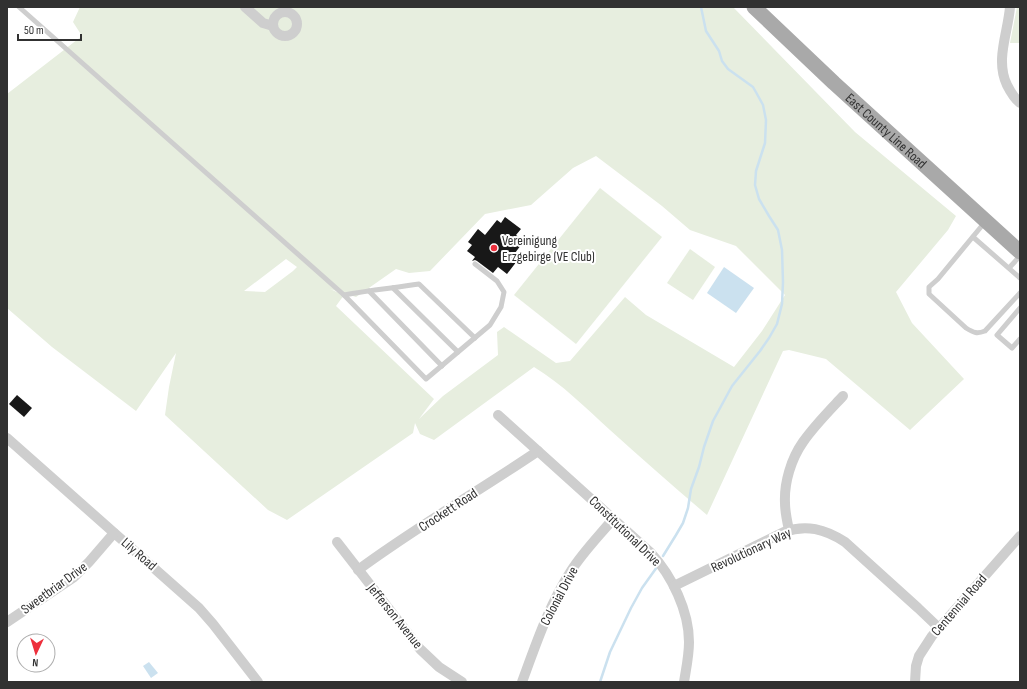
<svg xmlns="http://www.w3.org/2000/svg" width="1027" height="689" viewBox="0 0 1027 689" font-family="'Sofia Sans Condensed',sans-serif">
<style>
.green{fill:#e7eedf;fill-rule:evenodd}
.water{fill:#cbe1ef}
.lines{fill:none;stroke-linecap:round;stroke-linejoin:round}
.stream{stroke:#cbe1ef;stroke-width:2.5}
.building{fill:#181818}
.lane{stroke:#cecece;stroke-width:5}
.street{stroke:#cecece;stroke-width:10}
.primary{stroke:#a9a9a9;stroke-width:15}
.poi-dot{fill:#ed2f3c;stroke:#fff;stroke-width:1.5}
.labels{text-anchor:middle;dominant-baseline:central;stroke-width:4;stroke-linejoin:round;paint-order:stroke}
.street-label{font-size:14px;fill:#313131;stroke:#fff}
.poi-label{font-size:14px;fill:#313131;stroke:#fff;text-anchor:start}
</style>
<rect width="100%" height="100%" fill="#fff"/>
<g class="green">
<path d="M80,7h653l122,125 101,84 -8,14 -52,62 16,31 52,56 -54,51 -84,-71 -37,-9 -6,1 -76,164c-33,-28 -65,-56 -97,-85 -24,-22 -48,-46 -76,-63l-100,73 -14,-6 -5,-11 -2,10 -126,87 -19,-10 -103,-95 4,-28 7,-34 -40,58 -84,-64 -45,-39v-214l75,-58 -9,-14zM596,156l66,50 28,24 46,16 49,49 -23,36 -28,36 -88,-52 -21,-18 -55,64 -14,2 -52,-36 -7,5 1,23 -55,41 -24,23 15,-20 -98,-93 8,-11 -14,-6 26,8 40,-28 13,4 21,-2 55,-57 46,-9 42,-37zM286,259l11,8 -4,4 -28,21 -21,-1z"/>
<path d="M1017,7h3v36h-10z"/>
<path d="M600,188l62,49 -86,107 -62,-49z"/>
<path d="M690,249l25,18 -22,33 -26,-17z"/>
</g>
<g class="water">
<path d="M724,267l30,21 -18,25 -29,-20z"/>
<path d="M149,662l9,11 -7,5 -8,-12z"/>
</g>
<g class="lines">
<g class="stream">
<path d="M663,556l13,-21 7,-12 5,-15 3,-19 8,-22 5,-20 9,-26 19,-35 28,-35 9,-13 8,-14 5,-20 1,-22 -1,-32 -4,-20 -9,-14 -10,-17 -4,-14 1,-14 9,-28 1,-23 -3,-15 -6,-11 -4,-7 -25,-18 -6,-8 -3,-10 -13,-20 -5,-24"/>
<path d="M600,682l10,-30 21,-44 11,-20 15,-21"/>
</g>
</g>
<g class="building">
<path d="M505,217l16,12 -5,6 8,6 -12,16 5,4 -10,13 -9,-7 -5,6 -16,-12 -2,-1 -3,1 3,-4 -8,-6 5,-6 -4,-3 10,-13 7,6 12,-15 4,3z"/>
<path d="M17,395l15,13 -8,9 -15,-13z"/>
</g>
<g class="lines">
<g class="lane">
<path d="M19,7l325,288 82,84 64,-54 11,-18 3,-15 -7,-11 -22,-17"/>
<path d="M985,222l-47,57 -9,8v7l37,34c8,5 11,6 19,3l35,-38"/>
<path d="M973,237l47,41"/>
<path d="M1009,268l11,-12"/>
<path d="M393,288l65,64"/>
<path d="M369,291l73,75"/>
<path d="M344,295c25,-5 50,-7 75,-11l56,54"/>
<path d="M1020,308l-23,27 15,13 8,-9"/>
</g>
<g class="street">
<path d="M245,7l18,16 10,3"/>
<path d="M1010,7c-2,26 -15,53 -3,78 3,6 7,13 13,18"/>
<circle cx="285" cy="24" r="12"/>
<path d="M498,415l153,138c21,23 38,58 38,89 0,14 -3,27 -5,40"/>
<path d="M7,438l192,170 14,16 45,58"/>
<path d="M789,530c-2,-9 -4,-18 -4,-27 -1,-20 6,-44 18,-61 11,-16 26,-31 40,-46"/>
<path d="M337,542l83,107 19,18 23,15"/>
<path d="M358,570c58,-43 121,-79 180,-119"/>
<path d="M674,586l110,-54c22,-8 41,-3 61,10l73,66 21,20"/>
<path d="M7,622l67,-45 15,-15 25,-29"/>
<path d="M522,682c14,-38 27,-77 49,-111 12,-19 28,-35 42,-52"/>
<path d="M915,682l1,-16 3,-10 13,-20 88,-100"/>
</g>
<path class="primary" id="s1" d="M754,7l80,76 186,169"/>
</g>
<circle class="poi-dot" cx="494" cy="248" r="4"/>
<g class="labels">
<g class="street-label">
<text stroke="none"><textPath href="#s1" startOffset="181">East County Line Road</textPath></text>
<text transform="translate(448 510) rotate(-33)">Crockett Road</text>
<text transform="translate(625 531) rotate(44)">Constitutional Drive</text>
<text transform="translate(751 550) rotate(-25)">Revolutionary Way</text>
<text transform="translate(139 554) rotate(41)">Lily Road</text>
<text transform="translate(54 588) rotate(-36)">Sweetbriar Drive</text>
<text transform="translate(559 596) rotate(-62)">Colonial Drive</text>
<text transform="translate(959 605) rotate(-49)">Centennial Road</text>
<text transform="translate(395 616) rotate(51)">Jefferson Avenue</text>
</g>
<g class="poi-label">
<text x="502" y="240">Vereinigung<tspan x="502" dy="16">Erzgebirge (VE Club)</tspan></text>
</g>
</g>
<rect width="1027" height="689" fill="none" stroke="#313131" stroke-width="16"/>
<g transform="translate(36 653) rotate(184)"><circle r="19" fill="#ffffff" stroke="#adadad"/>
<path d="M0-3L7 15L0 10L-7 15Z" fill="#ed2f3c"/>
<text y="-6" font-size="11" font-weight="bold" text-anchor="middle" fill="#313131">N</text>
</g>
<path d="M18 34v6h63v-6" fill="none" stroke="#313131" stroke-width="2"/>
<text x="24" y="34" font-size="12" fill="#313131" stroke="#ffffff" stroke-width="3" paint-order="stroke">50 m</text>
</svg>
